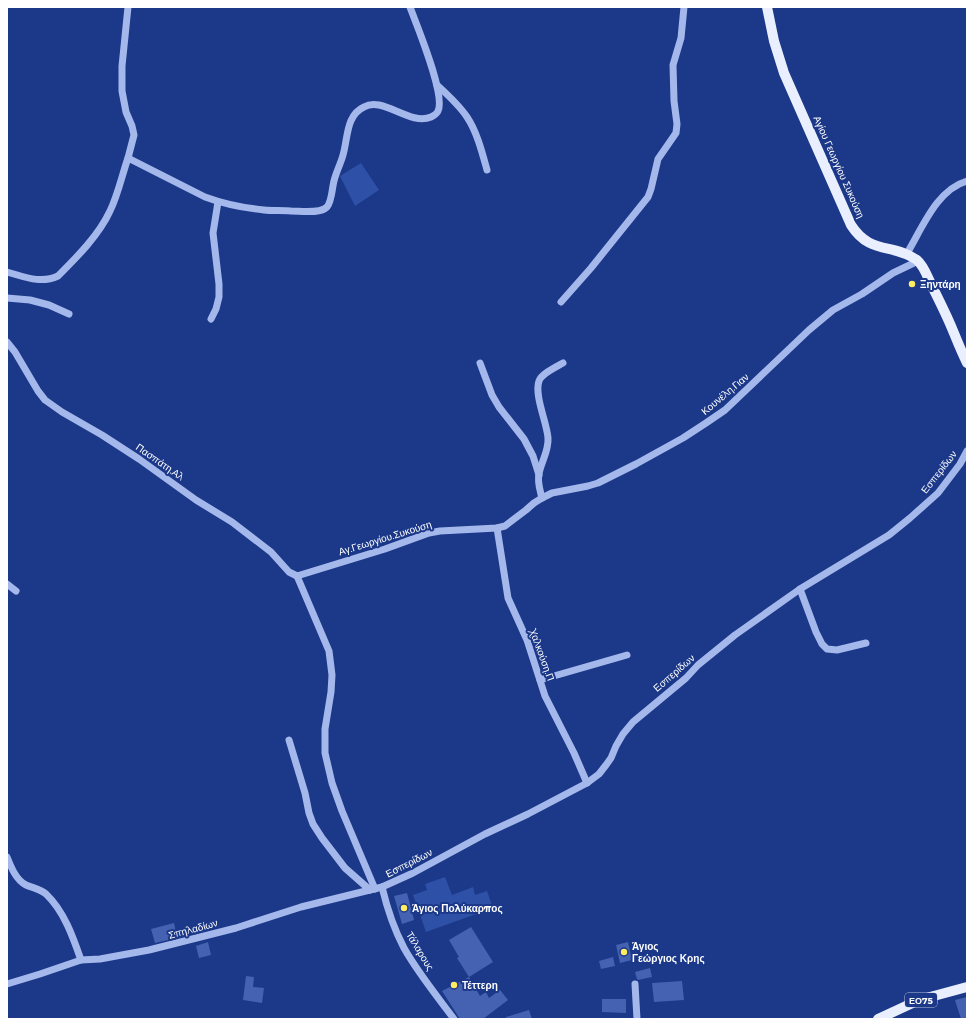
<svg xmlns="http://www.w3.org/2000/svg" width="974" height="1026" viewBox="0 0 974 1026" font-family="Montserrat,sans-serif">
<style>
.green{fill:#2e50a7}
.building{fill:#4461b2}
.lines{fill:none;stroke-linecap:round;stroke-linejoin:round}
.minor{stroke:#a5b8ec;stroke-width:7}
.major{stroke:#eaefff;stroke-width:10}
.poi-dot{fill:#feec61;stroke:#1b3889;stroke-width:1.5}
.labels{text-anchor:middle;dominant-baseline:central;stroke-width:4;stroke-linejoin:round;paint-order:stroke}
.shield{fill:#1b3889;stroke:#bbc3dc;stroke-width:1}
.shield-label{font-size:9px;font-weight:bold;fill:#fff}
.street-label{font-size:10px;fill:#fff;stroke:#1b3889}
.poi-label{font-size:10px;font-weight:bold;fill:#fff;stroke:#1b3889;text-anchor:start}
</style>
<rect width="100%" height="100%" fill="#1b3889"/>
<g class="green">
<path d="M361,163l18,27 -24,16 -15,-30z"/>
<path d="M445,877l7,18 21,-8 2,8 12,-4 6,17 -67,24 -13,-37 14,-5 -2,-6z"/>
</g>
<g class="building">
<path d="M407,893l7,27 -12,4 -8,-28z"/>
<path d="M174,923l3,15 -22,5 -4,-14z"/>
<path d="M471,927l22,35 -24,15 -12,-19 2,-1 -10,-17z"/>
<path d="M208,942l3,13 -12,3 -3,-12z"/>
<path d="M628,942l4,18 -12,3 -4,-18z"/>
<path d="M613,957l2,9 -14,3 -2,-8z"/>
<path d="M650,968l2,9 -14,3 -1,-1 -2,-7z"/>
<path d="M246,976l8,1 -1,10 11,1 -2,15 -19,-3z"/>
<path d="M469,977l11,19 6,-4 3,6 11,-8 8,10 -25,19h-23l-18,-28z"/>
<path d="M682,981l2,19 -30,2 -2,-19z"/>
<path d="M967,997v22h-6l-6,-19z"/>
<path d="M602,999h24v14l-24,-1z"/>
<path d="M529,1010l3,9h-26v-2z"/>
</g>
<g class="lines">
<g class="minor">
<path d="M437,85c11,10 22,20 30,32 10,15 15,35 20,53"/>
<path d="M128,158l6,-23 -2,-9 -6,-14 -4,-21v-25l6,-59"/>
<path d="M906,255c16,-26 30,-65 61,-74"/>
<path d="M7,272c18,5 34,12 51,4 19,-19 41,-41 52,-65 8,-16 12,-36 18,-53l77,39c19,7 39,11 59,13 9,1 18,0 27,1 10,0 29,3 36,-4 5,-6 5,-19 7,-26 2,-9 7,-18 9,-26 5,-17 3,-40 21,-48 5,-3 10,-3 15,-2 16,3 36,19 52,12 2,-1 6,-3 7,-6 8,-16 -21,-85 -28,-104"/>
<path d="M7,298l23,2 19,5 20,9"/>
<path d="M561,302l30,-34 57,-71 3,-8 7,-30 18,-26 1,-9 -3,-23 -1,-36 8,-27 3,-31"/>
<path d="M211,319l5,-10 3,-12v-13l-6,-51 5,-31"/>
<path d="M7,342l8,10 23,39 7,9 17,12 40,23 37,24 57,41 36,22 39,30 18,20 8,4 88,-27 44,-16 11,-2 57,-3 8,-2 21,-16 8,-7 8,-5 10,-5 36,-7 10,-3 38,-19 47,-26 23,-15 19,-13 84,-80 24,-20 29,-16 31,-21 25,-12"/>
<path d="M480,363l12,32 7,12 25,32 9,17 6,19"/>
<path d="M542,498c-2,-8 -5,-16 -3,-24 2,-12 10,-23 9,-36 -1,-15 -14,-43 -9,-57 2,-7 17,-14 24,-18"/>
<path d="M497,528l11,70 19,42 18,56 29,57 13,30"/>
<path d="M297,576l32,75 3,24 -1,17 -6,37v24l7,30 10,28 33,78"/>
<path d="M7,584l9,7"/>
<path d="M800,589l16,43 6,12 5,5 10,1 29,-7"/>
<path d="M540,680l87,-25"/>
<path d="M289,740l16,53 4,20 4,11 9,14 23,30 25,22"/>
<path d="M7,857c4,10 9,23 19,28 7,3 14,4 20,9 18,17 27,43 35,66"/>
<path d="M382,887c5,21 12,42 22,61 14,25 33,48 50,71"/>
<path d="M7,984l33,-10 41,-14 19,-1 49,-9 87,-22 65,-21 81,-20 31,-14 72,-39 43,-20 59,-31 12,-9 7,-9 5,-7 5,-12 7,-12 10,-12 53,-44 12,-13 37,-30 65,-46 89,-54 21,-17 28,-25 22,-29 7,-13"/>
<path d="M635,984l2,35"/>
</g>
<g class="major">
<path d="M767,7l7,34 10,32 67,152c19,30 42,18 66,35 7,6 10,16 14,24 7,14 14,28 20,42 5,12 10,25 16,37"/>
<path d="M878,1019l41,-19 48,-13"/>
</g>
</g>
<g class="poi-dot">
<circle cx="912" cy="284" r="4"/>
<circle cx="404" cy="908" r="4"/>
<circle cx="624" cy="952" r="4"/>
<circle cx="454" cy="985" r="4"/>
</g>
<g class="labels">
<rect class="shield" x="905" y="993" width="32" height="14" rx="3"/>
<g class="shield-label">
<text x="921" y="1000">ΕΟ75</text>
</g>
<g class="street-label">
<text transform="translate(839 167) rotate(66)">Αγίου Γεωργίου Συκούση</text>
<text transform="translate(725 394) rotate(-40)">Κουνέλη.Γιαν</text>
<text transform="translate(160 462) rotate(35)">Πασπάτη.Αλ</text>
<text transform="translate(939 472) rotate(-52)">Εσπερίδων</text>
<text transform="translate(385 538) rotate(-17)">Αγ.Γεωργίου.Συκούση</text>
<text transform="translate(542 655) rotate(70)">Χαλκούση.Π</text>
<text transform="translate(674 673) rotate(-41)">Εσπερίδων</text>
<text transform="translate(409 863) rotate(-27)">Εσπερίδων</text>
<text transform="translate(193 929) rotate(-15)">Σπηλαδίων</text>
<text transform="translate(420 951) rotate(59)">Τάλαρους</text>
</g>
<g class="poi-label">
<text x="920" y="284">Ξηντάρη</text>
<text x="412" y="908">Άγιος Πολύκαρπος</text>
<text x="632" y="946">Άγιος<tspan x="632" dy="12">Γεώργιος Κρης</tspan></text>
<text x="462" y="985">Τέττερη</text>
</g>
</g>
<rect width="974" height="1026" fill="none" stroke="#ffffff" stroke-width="16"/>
</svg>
